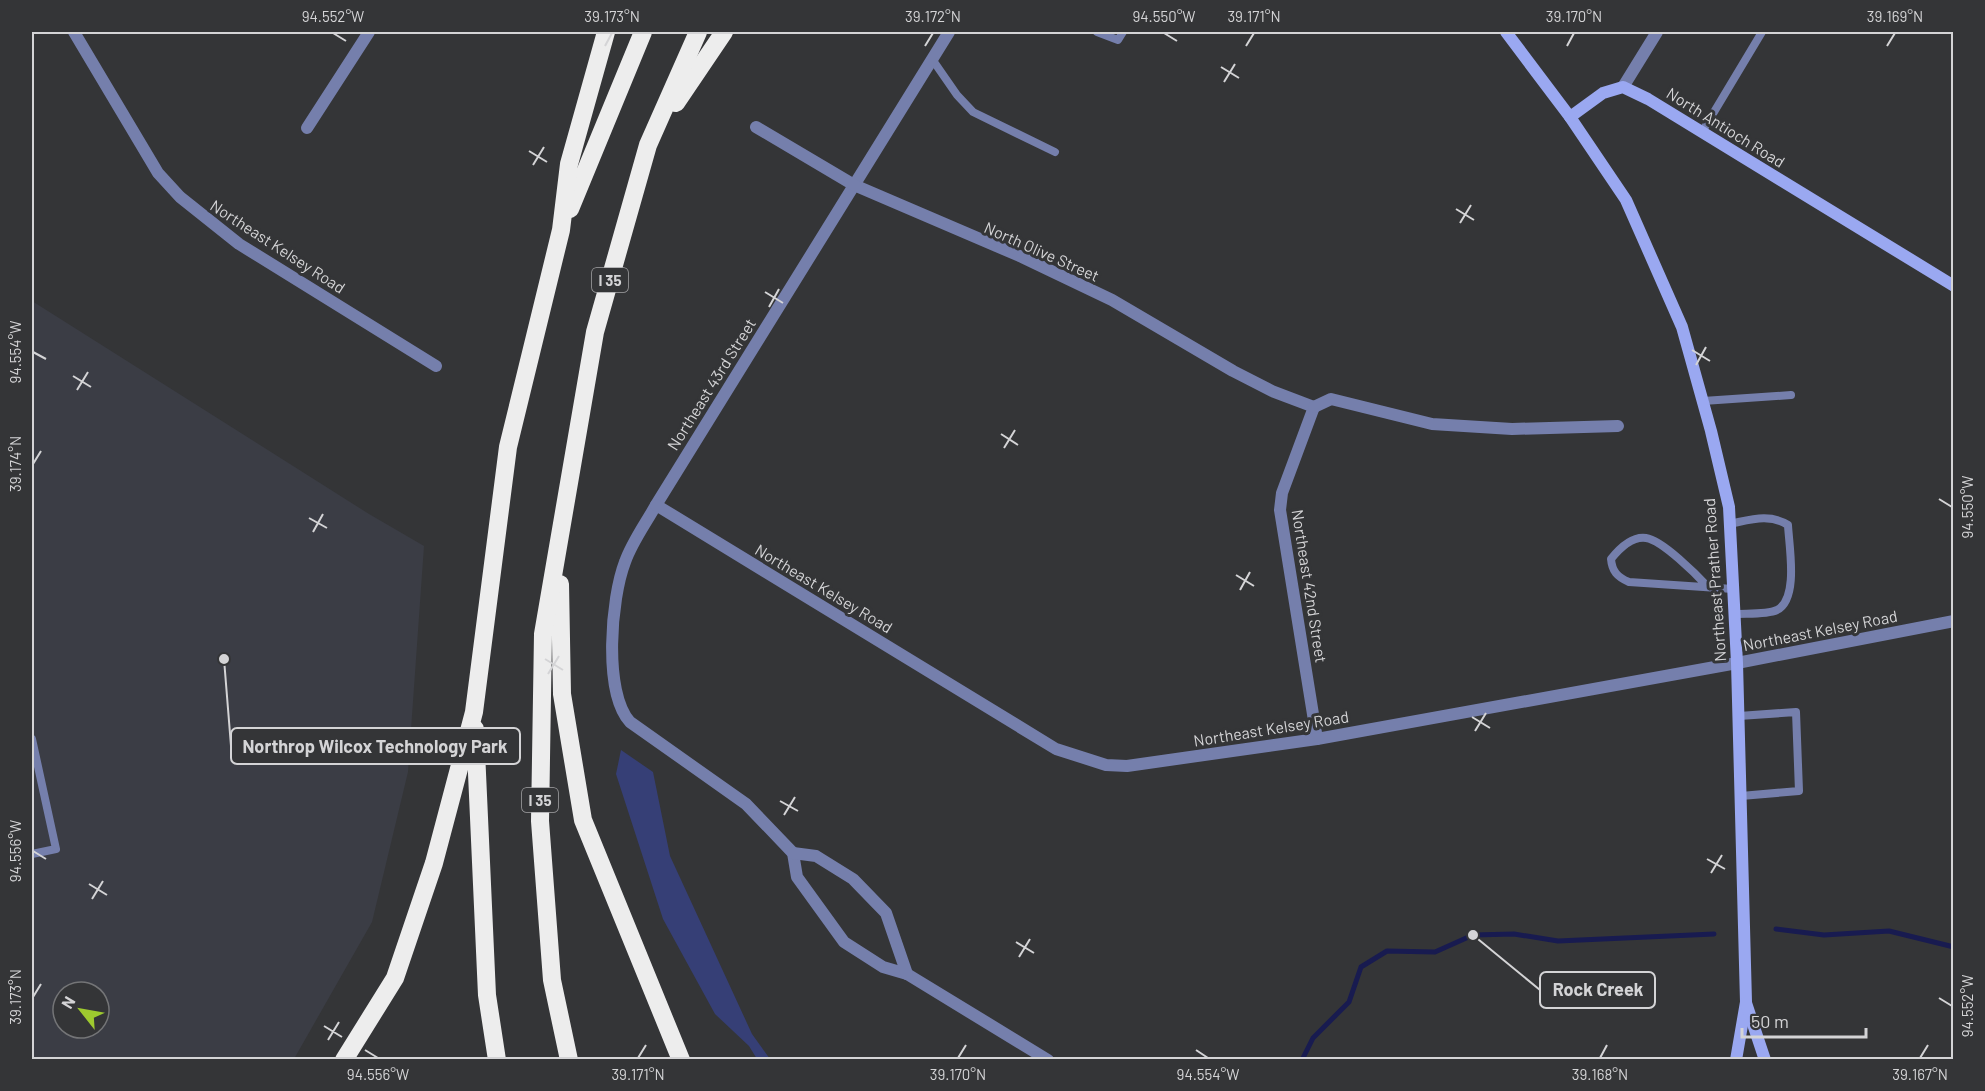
<svg xmlns="http://www.w3.org/2000/svg" width="1985" height="1091" viewBox="0 0 1985 1091" font-family="Barlow,sans-serif">
<style>
.built{fill:#3b3d45;fill-rule:evenodd}
.green{fill:#363f76}
.lines{fill:none;stroke-linecap:round;stroke-linejoin:round}
.stream{stroke:#181b50;stroke-width:5}
.lane{stroke:#757fac;stroke-width:8}
.street{stroke:#757fac;stroke-width:12}
.secondary{stroke:#9aa8f1;stroke-width:12}
.highway{stroke:#ededed;stroke-width:18}
.ticks{fill:none;stroke:#d4d4d6;stroke-width:2}
.labels{text-anchor:middle;dominant-baseline:central;stroke-width:6;stroke-linejoin:round;paint-order:stroke}
.shield{fill:#343537;stroke:#a4a4a6;stroke-width:1.5}
.shield-label{font-size:15px;font-weight:bold;fill:#d4d4d6}
.street-label{font-size:16px;fill:#d4d4d6;stroke:#343537}
.leader{fill:none;stroke:#d4d4d6;stroke-width:2}
.callout-dot{fill:#d4d4d6;stroke:#343537;stroke-width:2}
.callout{fill:#343537;stroke:#d4d4d6;stroke-width:2}
.callout-label{font-size:18px;text-anchor:middle;font-weight:bold;fill:#d4d4d6}
.neatline{fill:none;stroke:#d4d4d6;stroke-width:2}
.ticks-label{font-size:15px;text-anchor:middle;fill:#d4d4d6}
</style>
<rect width="100%" height="100%" fill="#343537"/>
<path class="built" d="M32,301l337,213 55,32 -16,226 -36,150 -78,137h-262zM63,992h36v36h-36z"/>
<path class="green" d="M621,750l32,22 17,84 82,178 18,25h-13l-8,-13 -34,-32 -52,-95 -47,-145z"/>
<g class="lines">
<g class="stream">
<path d="M1776,929l48,6 65,-4 65,16"/>
<path d="M1302,1060l11,-22 36,-36 12,-35 26,-16 48,1 38,-17 41,-1 44,7 156,-7"/>
</g>
<g class="lane">
<path d="M1097,32l21,8 5,-8"/>
<path d="M932,59l25,36 16,17 82,40"/>
<path d="M1702,132l60,-100"/>
<path d="M1703,401l88,-6"/>
<path d="M1729,524c21,-4 40,-11 59,1 1,21 11,74 -11,85 -11,5 -31,3 -43,4"/>
<path d="M1708,587c-11,-12 -46,-47 -62,-49 -14,-2 -27,11 -35,21 1,12 6,18 18,23l104,7"/>
<path d="M1739,716l57,-4 3,79 -58,5"/>
<path d="M32,739l24,110 -24,5"/>
</g>
<g class="street">
<path d="M74,32l84,141 22,24 59,47 197,122"/>
<path d="M949,32l-293,473c-10,18 -24,37 -31,57 -14,36 -22,130 5,160l116,82 47,49 4,24 47,65 39,25 24,7 141,86"/>
<path d="M1623,87l34,-55"/>
<path d="M756,127l98,58 168,72 90,43 121,71 39,20 42,16"/>
<path d="M307,128l62,-96"/>
<path d="M1314,407l-32,86 -2,17 37,229"/>
<path d="M1314,407l17,-8 101,25 80,5 106,-3"/>
<path d="M656,505l400,244 50,16 21,1 190,-27 420,-76 217,-42"/>
<path d="M793,853l23,3 37,23 33,34 21,61"/>
</g>
<g class="secondary">
<path d="M1506,32l64,85 56,83 56,127 29,104 18,76 8,156 9,339 -10,58"/>
<path d="M1570,117l33,-24 20,-6 25,12 306,187"/>
<path d="M1746,1003l19,57"/>
</g>
<g class="highway">
<path d="M676,103l48,-71"/>
<path d="M570,209l73,-177"/>
<path d="M560,584l2,110 21,126 98,240"/>
<path d="M475,729l12,266 10,65"/>
<path d="M344,1060l51,-82 39,-115 40,-151 34,-265 53,-217 8,-66 37,-132"/>
<path d="M569,1060l-17,-80 -12,-159 3,-187 52,-302 53,-187 50,-113"/>
</g>
</g>
<path class="ticks" d="M333,33l13,8M1164,33l13,8M605,46l7,-13M925,46l8,-13M1246,46l8,-13M1567,46l7,-13M1887,46l8,-13M1221,67l18,11M1224,82l11,-18M529,151l18,11M533,165l11,-18M1456,209l18,11M1460,223l11,-18M765,292l18,11M769,307l10,-18M1692,350l18,11M33,352l13,7M1696,365l10,-18M73,376l18,11M77,390l11,-18M1001,434l17,11M1004,448l11,-18M33,464l8,-13M1939,499l13,8M309,518l18,10M313,532l10,-18M1236,575l18,11M1240,590l10,-18M545,659l18,11M548,674l11,-18M1472,717l18,11M1475,731l11,-18M780,801l18,10M784,815l11,-18M33,851l13,8M1707,859l18,10M1711,873l11,-18M89,884l18,11M92,899l11,-18M1016,942l18,11M1019,957l11,-18M33,997l8,-13M1939,998l13,8M324,1026l18,11M328,1040l11,-18M365,1050l13,8M1196,1050l12,8M638,1058l8,-13M958,1058l8,-13M1600,1058l7,-13M1920,1058l8,-13"/>
<g class="labels">
<g class="shield">
<rect x="592" y="268" width="36" height="24" rx="4.5"/>
<rect x="522" y="788" width="36" height="24" rx="4.5"/>
</g>
<g class="shield-label">
<text x="610" y="280">I 35</text>
<text x="540" y="800">I 35</text>
</g>
<g class="street-label">
<text transform="translate(1726 127) rotate(32)">North Antioch Road</text>
<text transform="translate(278 246) rotate(33)">Northeast Kelsey Road</text>
<text transform="translate(1042 251) rotate(24)">North Olive Street</text>
<text transform="translate(711 384) rotate(-58)">Northeast 43rd Street</text>
<text transform="translate(1714 580) rotate(-94)">Northeast Prather Road</text>
<text transform="translate(1310 586) rotate(81)">Northeast 42nd Street</text>
<text transform="translate(824 588) rotate(31)">Northeast Kelsey Road</text>
<text transform="translate(1820 630) rotate(-11)">Northeast Kelsey Road</text>
<text transform="translate(1271 728) rotate(-9)">Northeast Kelsey Road</text>
</g>
</g>
<path class="leader" d="M224 659L231 746M1473 935L1540 990"/>
<g class="callout-dot">
<circle cx="224" cy="659" r="6"/>
<circle cx="1473" cy="935" r="6"/>
</g>
<g class="callout">
<rect x="231" y="728" width="289" height="36" rx="6"/>
<rect x="1540" y="972" width="115" height="36" rx="6"/>
</g>
<g class="callout-label">
<text x="375" y="753">Northrop Wilcox Technology Park</text>
<text x="1598" y="996">Rock Creek</text>
</g>
<rect width="1985" height="1091" fill="none" stroke="#343537" stroke-width="66"/>
<g transform="translate(81 1010) rotate(301)"><circle r="28" fill="#343537" stroke="#747577" stroke-width="1.5"/>
<path d="M0-4.5L10 22L0 15L-10 22Z" fill="#9eca2f"/>
<text y="-9" font-size="16" font-weight="bold" text-anchor="middle" fill="#d4d4d6">N</text>
</g>
<path d="M1742 1028v9h124v-9" fill="none" stroke="#d4d4d6" stroke-width="3"/>
<text x="1751" y="1028" font-size="18" fill="#d4d4d6" stroke="#343537" stroke-width="4.5" paint-order="stroke">50 m</text>
<rect x="33" y="33" width="1919" height="1025" class="neatline"/>
<g class="ticks-label">
<text x="333" y="22">94.552°W</text>
<text x="612" y="22">39.173°N</text>
<text x="933" y="22">39.172°N</text>
<text x="1164" y="22">94.550°W</text>
<text x="1254" y="22">39.171°N</text>
<text x="1574" y="22">39.170°N</text>
<text x="1895" y="22">39.169°N</text>
<text transform="translate(16 352) rotate(-90)" y="5">94.554°W</text>
<text transform="translate(16 464) rotate(-90)" y="5">39.174°N</text>
<text transform="translate(1968 507) rotate(-90)" y="5">94.550°W</text>
<text transform="translate(16 851) rotate(-90)" y="5">94.556°W</text>
<text transform="translate(16 997) rotate(-90)" y="5">39.173°N</text>
<text transform="translate(1968 1006) rotate(-90)" y="5">94.552°W</text>
<text x="378" y="1080">94.556°W</text>
<text x="638" y="1080">39.171°N</text>
<text x="958" y="1080">39.170°N</text>
<text x="1208" y="1080">94.554°W</text>
<text x="1600" y="1080">39.168°N</text>
<text x="1920" y="1080">39.167°N</text>
</g>
</svg>
